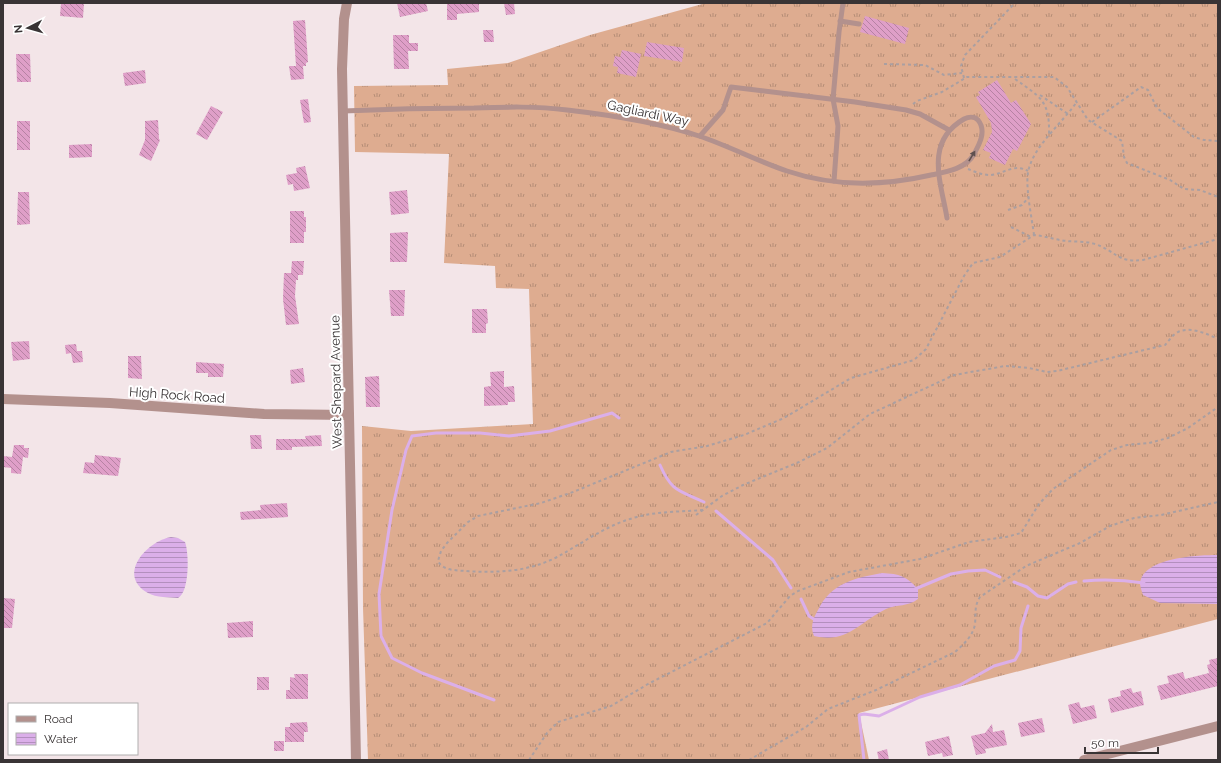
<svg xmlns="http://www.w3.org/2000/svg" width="1221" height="763" viewBox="0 0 1221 763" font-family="Raleway,sans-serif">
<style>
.grass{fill:url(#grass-tufts)}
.water{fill:url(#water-rules)}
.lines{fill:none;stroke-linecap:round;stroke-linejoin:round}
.stream{stroke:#dbafe9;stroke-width:3}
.building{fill:url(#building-back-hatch)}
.path{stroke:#aa9fa1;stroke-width:2;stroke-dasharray:3 3;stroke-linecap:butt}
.service{stroke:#b3918d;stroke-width:5}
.minor{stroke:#b3918d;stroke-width:10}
.tertiary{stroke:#b3918d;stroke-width:10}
.oneway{fill:#5e504f}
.labels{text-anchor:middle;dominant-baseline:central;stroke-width:4;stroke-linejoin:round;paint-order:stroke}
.street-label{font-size:13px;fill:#393435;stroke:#fff}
</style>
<defs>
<pattern id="grass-tufts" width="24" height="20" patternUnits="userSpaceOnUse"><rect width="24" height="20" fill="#deac90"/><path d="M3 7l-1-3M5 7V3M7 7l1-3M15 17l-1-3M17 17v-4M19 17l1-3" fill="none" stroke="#b58d76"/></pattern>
<pattern id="water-rules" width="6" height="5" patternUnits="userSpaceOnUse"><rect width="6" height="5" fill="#dbafe9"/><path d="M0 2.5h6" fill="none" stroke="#b38fbe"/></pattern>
<pattern id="building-back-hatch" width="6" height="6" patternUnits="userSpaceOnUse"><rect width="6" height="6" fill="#df9fc8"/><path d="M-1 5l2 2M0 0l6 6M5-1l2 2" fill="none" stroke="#b682a3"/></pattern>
</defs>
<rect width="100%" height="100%" fill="#f3e5e8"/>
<path class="grass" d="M706,3h512v616l-359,94 10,47h-501l-5,-152 -1,-182 49,5 122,-7 -4,-135 -33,-1 -1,-22 -51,-3 5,-109 -94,-2 -1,-66 94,-1 -1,-16 61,-6 82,-28z"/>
<g class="water">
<path d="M171,537l7,1 7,4c4,10 5,50 -7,56 -8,-1 -22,0 -30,-5 -32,-18 -1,-52 23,-56z"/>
<path d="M1218,555v49l-58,-1 -17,-8c-1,-3 -3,-9 -3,-12 3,-26 60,-28 78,-28z"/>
<path d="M882,573c18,1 24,3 36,16v10c-10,8 -21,5 -32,10 -27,13 -38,35 -72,27 -4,-10 -1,-17 4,-26 13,-27 37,-32 64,-37z"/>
</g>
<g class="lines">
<g class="stream">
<path d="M660,465c12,27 18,25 44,37"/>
<path d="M716,511l57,49 18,28"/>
<path d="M1084,581c21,-2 40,-1 60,2"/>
<path d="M1014,582l13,5 11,9 9,2 21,-14 8,-2"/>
<path d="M915,589l36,-15 17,-3 17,-1 15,7"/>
<path d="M801,599l8,17 6,4"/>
<path d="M494,700l-72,-27 -30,-15 -11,-22 -2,-42 13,-84 14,-60 6,-14 24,-3h44l29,3 41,-5 62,-18 7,5"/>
<path d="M864,760l-5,-45 5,-1 15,2 41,-19 40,-12 34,-19 21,-6 5,-9 1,-23 7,-22"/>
</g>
</g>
<g class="building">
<path d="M61,3h23l-1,15 -23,-2z"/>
<path d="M397,3h29l2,8 -28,6z"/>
<path d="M447,3h32v9l-22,2v6h-10z"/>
<path d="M504,3h10l1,11 -9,1z"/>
<path d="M865,16l44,12 -4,16 -45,-12z"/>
<path d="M305,20l3,42 -2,1v3h-3l1,13 -13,1 -2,-14h7l-3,-45z"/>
<path d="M483,30h10l1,12h-10z"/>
<path d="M393,35h16v8h9v8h-10l1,18h-15z"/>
<path d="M647,42l37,6 -2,14 -38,-6z"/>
<path d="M622,50l19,4 -5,23 -19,-4 1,-6 -5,-1 2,-10 5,1z"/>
<path d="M16,54h14l1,28h-14z"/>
<path d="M145,70l1,13 -21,3 -2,-13z"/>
<path d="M997,80l14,23 5,-3 15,24 -14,27 -4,-2 -8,16 -16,-7 2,-5 -8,-3 9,-18 -1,-9 -15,-26 4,-2 -2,-3z"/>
<path d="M308,99l3,23 -7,1 -4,-23z"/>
<path d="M211,106l12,6 -16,28 -11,-6z"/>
<path d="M158,120l1,19 1,1 -9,21 -12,-6 6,-15v-19z"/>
<rect x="17" y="121" width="13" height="29"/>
<path d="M92,144v13l-23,1v-13z"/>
<path d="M305,166l5,22 -16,3 -1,-7 -5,1 -2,-10 11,-2 -1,-5z"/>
<path d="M407,190l2,23 -18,2 -2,-23z"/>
<path d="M18,192h11l1,32 -13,1z"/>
<path d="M290,211h14v6h2v15h-2v11h-14z"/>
<path d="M408,232l-1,30h-17v-29z"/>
<path d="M292,261h12l-1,14h-5v5h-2l-1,16 4,28 -13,1 -3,-26 1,-26h7z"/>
<path d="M389,290h16l-1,26h-13z"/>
<path d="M472,309h15l1,14 -2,1v9h-14z"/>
<path d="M29,341l1,18 -17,2 -2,-19z"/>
<path d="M76,344l1,7h5l1,11 -10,1 -2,-10 -5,1 -1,-9z"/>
<path d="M128,356h13l1,23 -14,-1z"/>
<path d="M196,362l28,2 -1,13h-15v-4h-12z"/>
<path d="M303,368l2,14 -14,2 -1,-14z"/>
<path d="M504,371v16l10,-1 1,16h-7v3l-24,1v-19l7,-1 -1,-14z"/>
<path d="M379,376l1,31h-14l-1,-30z"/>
<path d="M250,435h11l1,14h-11z"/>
<path d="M321,435l1,11 -30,1v3h-16v-11h30l-1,-3z"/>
<path d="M14,445h10v3h5l-1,10 -5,-1 -2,17 -10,-1v-5l-8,-1v-11l9,1z"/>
<path d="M95,455l26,3 -3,18 -35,-3 2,-11 9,1z"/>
<path d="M287,503l1,14 -47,3 -1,-8 21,-2 -1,-5z"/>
<path d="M3,598l12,1 -3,29h-9z"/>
<path d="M253,621v16l-25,1 -1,-15z"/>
<path d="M1218,658v28l-57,14 -4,-14 12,-3 -2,-7 16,-4 2,7 24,-6 -2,-8 3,-1 -1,-4z"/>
<path d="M294,674h14v25h-22v-9h4v-13l5,1z"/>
<rect x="257" y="677" width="12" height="13"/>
<path d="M1131,688l2,5 8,-2 3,14 -33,8 -3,-14 13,-3 -1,-5z"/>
<path d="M1079,702l2,6 13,-3 3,13 -24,6 -5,-19z"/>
<path d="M1042,718l3,14 -24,5 -3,-14z"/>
<path d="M307,722l1,10h-4v10h-19v-15h5v-4z"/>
<path d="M992,724l1,8 11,-2 3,15 -22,4 1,4 -10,2 -5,-19 14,-3z"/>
<path d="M949,736l4,19 -10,2 -1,-4 -14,3 -3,-14z"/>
<rect x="274" y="741" width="10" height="10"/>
<path d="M887,749l2,11h-10l-2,-8z"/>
</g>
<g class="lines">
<g class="path">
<path d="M884,64l41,1 19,10 18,-2"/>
<path d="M964,78l-3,-12 4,-11 50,-52"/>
<path d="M1015,79c25,18 35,21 34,56"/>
<path d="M1040,95l28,19"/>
<path d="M913,104l4,-3 25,-9 25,-15h87l13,10 21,33 34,21 2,16 3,6 43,17 14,9 16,1 18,7"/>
<path d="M1092,122l49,-35 7,3 9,18 37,29 10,3 14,1"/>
<path d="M968,169c7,3 15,6 22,6 14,-1 24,-12 38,-4"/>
<path d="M1008,210l14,-5 7,-8"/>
<path d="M1011,227l20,10"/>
<path d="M1034,235c-2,-17 -10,-52 -5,-67 7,-24 33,-45 47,-65"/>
<path d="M703,510c-24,2 -49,1 -73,9 -26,8 -49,25 -73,38 -29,15 -60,16 -92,14 -9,-1 -22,0 -27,-10l3,-10 6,-8 21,-21 10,-6 63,-13 32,-11 98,-40 36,-6 37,-11 40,-17 67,-40 63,-18 12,-11 38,-73 9,-13 27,-6 34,-22c11,1 22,5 33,6 9,1 19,0 28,3 21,7 22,19 48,16l75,-21"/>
<path d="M696,515l26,-19 21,-11 56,-23 28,-14 43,-34 84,-39 51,-9 24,2 18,4 10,-1 108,-26c4,-4 8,-11 13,-13 13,-6 29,2 40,7"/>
<path d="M529,760l18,-27 11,-11 53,-16 37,-22 119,-61 23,-27 8,-5 51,-19 71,-13 49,-17 37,-5 15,-4 18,-29 14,-15 58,-39 16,-5 22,-2 19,-5 20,-10 30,-21"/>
<path d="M749,760l57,-33 22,-18 48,-19 79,-38c9,-8 18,-16 20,-28 1,-10 -1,-18 5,-27l46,-31 54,-23 30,-17 24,-8 27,-3 57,-13"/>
</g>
<g class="service">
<path d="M840,21l19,3"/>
<path d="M343,111c44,-2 87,-3 131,-3 31,-1 62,-2 93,2 44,5 90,12 132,26 30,10 58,25 88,35 47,16 96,15 144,4 15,-3 35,-6 43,-21 5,-9 13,-23 4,-34 -4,-4 -10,-3 -14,-1 -40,23 -23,63 -17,99"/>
<path d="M700,136l23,-26 8,-23 124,15 51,8 14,4 29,16"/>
<path d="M834,181l4,-55 -5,-27 6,-67 4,-29"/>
</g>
<g class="minor">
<path d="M3,399l107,4 154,11 85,1"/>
<path d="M1084,760l134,-34"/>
</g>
<path class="tertiary" d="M347,3l-3,16 -2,50 14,691"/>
</g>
<defs><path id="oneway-solid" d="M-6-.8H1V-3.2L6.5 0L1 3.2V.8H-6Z"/></defs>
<use class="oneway" href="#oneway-solid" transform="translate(972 156) rotate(-59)"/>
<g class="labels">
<g class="street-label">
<text transform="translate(648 113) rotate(12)">Gagliardi Way</text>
<text transform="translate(336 382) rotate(-91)">West Shepard Avenue</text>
<text transform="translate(177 395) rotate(4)">High Rock Road</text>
</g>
</g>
<rect width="1221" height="763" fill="none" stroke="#393435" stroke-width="8"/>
<rect x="8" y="703" width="130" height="52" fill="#ffffff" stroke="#b0aeae"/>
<rect x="16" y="716" width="20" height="6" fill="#b3918d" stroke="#b0aeae"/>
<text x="44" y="723" font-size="12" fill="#393435">Road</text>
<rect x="16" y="733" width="20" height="12" fill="url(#water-rules)" stroke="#b0aeae"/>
<text x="44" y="743" font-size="12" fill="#393435">Water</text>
<g transform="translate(28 28) rotate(264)" stroke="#ffffff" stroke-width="3" paint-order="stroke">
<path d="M0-3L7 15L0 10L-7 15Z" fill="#393435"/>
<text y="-6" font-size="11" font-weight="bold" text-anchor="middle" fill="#393435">N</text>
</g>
<path d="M1085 747v6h73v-6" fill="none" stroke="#393435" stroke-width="2"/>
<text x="1091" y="747" font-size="12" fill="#393435" stroke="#ffffff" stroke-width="3" paint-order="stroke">50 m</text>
</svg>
